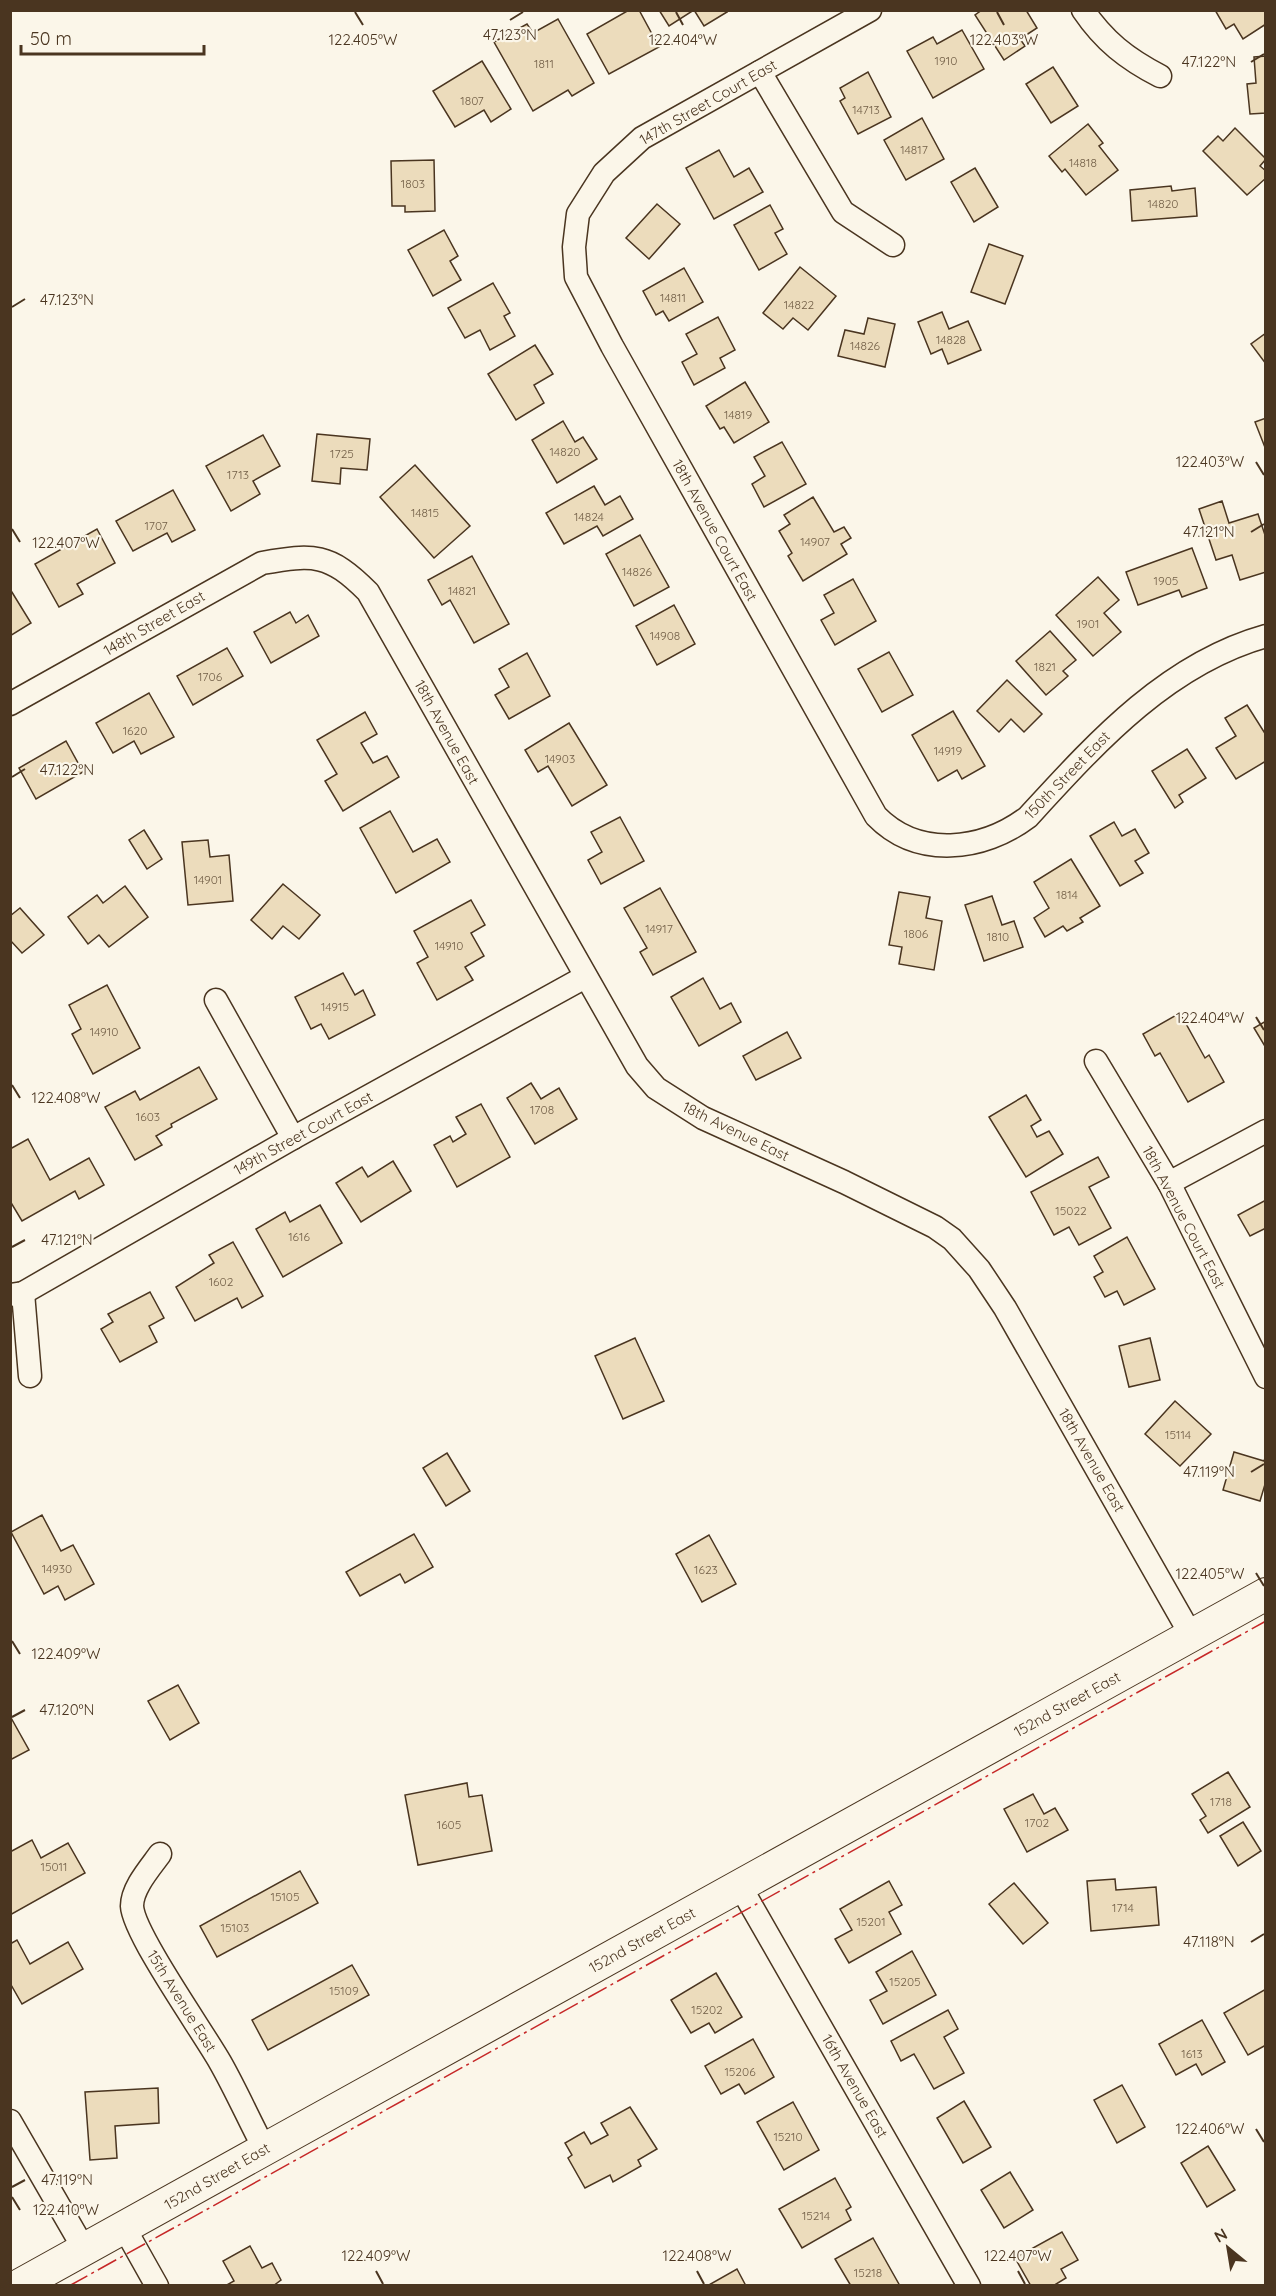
<svg xmlns="http://www.w3.org/2000/svg" width="1276" height="2296" viewBox="0 0 1276 2296" font-family="Quicksand,sans-serif">
<style>
.building{fill:#ecdcbc;stroke:#4a3520;stroke-width:1.5}
.lines{fill:none;stroke-linecap:round;stroke-linejoin:round}
.minor-casing{stroke:#4a3520;stroke-width:25}
.secondary-casing{stroke:#4a3520;stroke-width:34}
.minor{stroke:#fbf6e9;stroke-width:22}
.secondary{stroke:#fbf6e9;stroke-width:32}
.power{stroke:#c62828;stroke-width:1.5;stroke-dasharray:21 4.5 3 4.5;stroke-linecap:butt}
.ticks{fill:none;stroke:#4a3520;stroke-width:2}
.labels{text-anchor:middle;dominant-baseline:central;stroke-width:4.5;stroke-linejoin:round;paint-order:stroke}
.number-label{font-size:12px;fill:#725f47}
.street-label{font-size:15px;fill:#4a3520;stroke:#fbf6e9}
.ticks-label{font-size:15px;text-anchor:middle;fill:#4a3520;stroke:#fbf6e9;stroke-width:4.5;stroke-linejoin:round;paint-order:stroke}
</style>
<rect width="100%" height="100%" fill="#fbf6e9"/>
<g class="building">
<path d="M629,10h10l20,37 -50,27 -22,-40z"/>
<path d="M659,10h35l-25,16z"/>
<path d="M694,10h31l2,2 -23,14z"/>
<path d="M982,10h44l11,18 -17,11 5,7 -21,14 -29,-45z"/>
<path d="M1215,10h51v14l-23,15 -9,-15 -8,5z"/>
<path d="M558,19l36,64 -22,13 -4,-6 -35,21 -39,-69 33,-18 6,9z"/>
<path d="M962,30l22,39 -51,29 -26,-47 26,-14 4,7z"/>
<path d="M1266,56v57l-16,1 -3,-30 9,-1 -2,-26z"/>
<path d="M482,61l29,48 -20,13 -7,-12 -29,17 -22,-36z"/>
<path d="M1053,67l25,39 -27,17 -25,-39z"/>
<path d="M868,72l23,45 -33,17 -18,-33 5,-3 -5,-10z"/>
<path d="M922,118l22,41 -38,21 -22,-40z"/>
<path d="M1088,124l15,19 -4,3 19,24 -32,25 -21,-26 -3,3 -13,-16z"/>
<path d="M1235,128l31,31 -6,7 6,5v7l-19,17 -44,-44 15,-15 5,5z"/>
<path d="M719,150l15,27 15,-9 14,24 -49,27 -28,-51z"/>
<path d="M434,160l1,51 -30,1v-6h-13l-1,-45z"/>
<path d="M975,168l23,39 -24,15 -23,-40z"/>
<path d="M1171,186l1,5 23,-3 2,28 -65,5 -2,-31z"/>
<path d="M657,204l23,20 -31,35 -23,-21z"/>
<path d="M770,205l13,24 -8,4 12,21 -28,16 -25,-45z"/>
<path d="M444,230l14,26 -8,5 11,19 -28,16 -25,-46z"/>
<path d="M989,244l34,12 -18,48 -34,-12z"/>
<path d="M800,267l36,29 -28,34 -15,-12 -10,11 -20,-16z"/>
<path d="M684,268l19,34 -34,19 -6,-10 -7,4 -13,-24z"/>
<path d="M493,283l17,30 -6,3 11,20 -25,14 -10,-20 -15,8 -17,-30z"/>
<path d="M942,312l7,17 19,-8 13,29 -33,14 -6,-15 -11,5 -13,-32z"/>
<path d="M718,317l17,33 -15,8 5,10 -31,17 -12,-23 15,-8 -11,-20z"/>
<path d="M868,318l27,6 -10,43 -47,-11 7,-26 19,4z"/>
<path d="M1266,333v31l-15,-20z"/>
<path d="M535,345l18,29 -19,11 10,18 -28,17 -28,-46z"/>
<path d="M745,382l24,40 -35,21 -10,-16 -4,2 -14,-23z"/>
<path d="M1266,418v32l-11,-28z"/>
<path d="M563,421l12,21 8,-5 14,22 -40,24 -25,-43z"/>
<path d="M317,434l53,5 -3,31 -26,-2 -1,16 -28,-3z"/>
<path d="M263,435l17,31 -27,15 7,13 -29,17 -25,-45z"/>
<path d="M782,442l24,42 -42,23 -12,-23 13,-8 -11,-19z"/>
<path d="M415,465l55,61 -36,32 -54,-61z"/>
<path d="M594,486l11,19 15,-9 13,23 -30,17 -6,-10 -33,18 -18,-31z"/>
<path d="M173,490l22,40 -23,12 -5,-9 -34,18 -17,-30z"/>
<path d="M813,497l21,35 10,-5 7,11 -10,6 6,10 -44,27 -15,-25 4,-3 -13,-22 11,-7 -6,-9z"/>
<path d="M1222,501l7,22 29,-9 8,24v34l-26,8 -8,-25 -16,5 -17,-51z"/>
<path d="M97,529l18,34 -38,21 6,10 -24,13 -24,-43z"/>
<path d="M640,535l29,52 -35,19 -28,-52z"/>
<path d="M1192,548l15,40 -25,9 -3,-7 -41,15 -12,-33z"/>
<path d="M472,556l37,68 -35,19 -24,-43 -8,5 -14,-25z"/>
<path d="M1098,577l21,23 -15,13 17,19 -28,24 -37,-41z"/>
<path d="M853,579l23,42 -41,24 -14,-25 13,-7 -10,-18z"/>
<path d="M10,589l21,34 -21,13z"/>
<path d="M674,605l21,39 -38,21 -21,-39z"/>
<path d="M290,612l6,11 12,-8 11,21 -48,27 -17,-31z"/>
<path d="M1050,631l26,29 -13,11 5,5 -22,19 -30,-34z"/>
<path d="M227,648l16,28 -50,29 -16,-29z"/>
<path d="M889,652l24,43 -31,17 -24,-43z"/>
<path d="M527,653l23,43 -41,23 -14,-24 14,-8 -10,-18z"/>
<path d="M1007,680l35,34 -18,18 -13,-13 -12,13 -22,-21z"/>
<path d="M149,693l25,44 -33,17 -7,-13 -21,12 -17,-30z"/>
<path d="M1247,705l19,30v26l-30,18 -20,-31 20,-12 -11,-18z"/>
<path d="M953,711l32,55 -23,13 -5,-9 -19,11 -26,-46z"/>
<path d="M365,712l12,22 -16,9 12,20 14,-7 12,21 -56,34 -18,-30 12,-7 -20,-34z"/>
<path d="M569,723l38,62 -35,21 -24,-40 -10,6 -13,-22z"/>
<path d="M66,741l17,31 -47,27 -17,-31z"/>
<path d="M1187,749l19,29 -27,17 4,7 -8,6 -23,-37z"/>
<path d="M390,811l23,41 24,-13 13,23 -54,31 -36,-65z"/>
<path d="M620,817l24,44 -43,23 -13,-24 14,-8 -11,-20z"/>
<path d="M1114,822l8,14 13,-7 14,24 -14,8 8,12 -23,13 -30,-50z"/>
<path d="M144,830l18,29 -15,10 -18,-29z"/>
<path d="M208,840l2,17 19,-2 4,46 -45,4 -6,-63z"/>
<path d="M1071,859l29,47 -20,12 3,4 -16,9 -4,-5 -18,11 -11,-19 15,-10 -15,-26z"/>
<path d="M283,884l37,31 -21,24 -16,-13 -11,13 -21,-19z"/>
<path d="M125,886l23,31 -39,30 -10,-12 -11,9 -20,-27 29,-22 6,8z"/>
<path d="M660,888l36,64 -43,23 -13,-23 7,-4 -23,-40z"/>
<path d="M899,892l31,5 -4,21 16,3 -8,49 -35,-6 3,-17 -13,-2z"/>
<path d="M992,896l10,29 12,-4 9,26 -39,14 -19,-56z"/>
<path d="M471,900l14,25 -14,8 13,23 -19,11 8,13 -36,20 -20,-37 11,-6 -14,-26z"/>
<path d="M20,908l24,27 -22,18 -12,-13v-24z"/>
<path d="M343,973l12,22 8,-5 12,25 -46,24 -8,-15 -10,5 -16,-32z"/>
<path d="M703,978l17,31 11,-6 10,19 -42,24 -28,-49z"/>
<path d="M107,985l33,63 -47,26 -21,-40 9,-5 -12,-24z"/>
<path d="M1180,1013l25,45 4,-3 15,27 -36,20 -28,-49 -5,3 -12,-22z"/>
<path d="M1266,1021v27l-12,-20z"/>
<path d="M787,1032l14,26 -45,22 -13,-24z"/>
<path d="M199,1067l18,32 -46,25 1,3 -16,9 6,9 -27,15 -30,-53 30,-16 5,9z"/>
<path d="M531,1083l10,16 18,-11 18,31 -42,25 -28,-46z"/>
<path d="M1026,1095l15,25 -10,6 6,11 12,-6 14,23 -37,23 -37,-60z"/>
<path d="M481,1104l29,53 -53,30 -23,-42 16,-9 3,6 13,-8 -10,-17z"/>
<path d="M28,1139l22,41 39,-22 15,27 -25,14 -4,-8 -53,30 -12,-20v-52z"/>
<path d="M1098,1157l11,20 -20,10 22,41 -32,17 -10,-18 -15,8 -23,-43z"/>
<path d="M393,1161l18,30 -50,31 -25,-39 26,-16 6,10z"/>
<path d="M1266,1200v28l-16,8 -12,-21z"/>
<path d="M320,1205l22,38 -59,34 -27,-48 29,-17 5,10z"/>
<path d="M1127,1237l28,52 -31,16 -7,-14 -12,6 -11,-20 9,-5 -9,-16z"/>
<path d="M233,1242l30,54 -21,12 -5,-10 -42,23 -19,-34 38,-24 -5,-8z"/>
<path d="M150,1292l14,26 -15,8 8,16 -37,20 -19,-33 12,-7 -5,-8z"/>
<path d="M635,1338l29,63 -41,18 -28,-63z"/>
<path d="M1150,1338l10,42 -31,7 -10,-41z"/>
<path d="M1175,1401l36,33 -31,32 -35,-32z"/>
<path d="M1234,1452l30,9 2,-6v26l-6,20 -37,-11z"/>
<path d="M447,1453l23,38 -24,15 -23,-38z"/>
<path d="M42,1515l19,36 12,-6 21,39 -29,16 -7,-14 -14,8 -33,-62z"/>
<path d="M414,1534l19,33 -28,16 -5,-9 -40,22 -14,-24z"/>
<path d="M709,1535l27,49 -34,18 -26,-48z"/>
<path d="M178,1685l21,38 -29,17 -22,-39z"/>
<path d="M10,1716l19,34 -19,10z"/>
<path d="M1228,1772l22,35 -42,26 -8,-13 6,-4 -14,-22z"/>
<path d="M467,1783l2,14 13,-2 10,56 -74,14 -13,-70z"/>
<path d="M1033,1794l11,20 11,-6 13,22 -41,22 -23,-43z"/>
<path d="M1243,1822l18,29 -23,15 -18,-30z"/>
<path d="M32,1840l9,18 27,-15 17,30 -75,42v-63z"/>
<path d="M300,1871l18,32 -101,54 -17,-31z"/>
<path d="M1115,1879l1,11 40,-3 3,38 -68,6 -4,-50z"/>
<path d="M889,1881l13,24 -13,7 12,22 -52,29 -14,-24 17,-9 -12,-21z"/>
<path d="M1014,1883l34,40 -25,21 -34,-40z"/>
<path d="M17,1940l13,24 38,-22 15,27 -61,35 -12,-21v-39z"/>
<path d="M912,1951l24,44 -53,29 -13,-24 17,-9 -11,-19z"/>
<path d="M352,1965l17,30 -101,55 -16,-30z"/>
<path d="M716,1973l26,44 -27,16 -6,-10 -18,10 -20,-33z"/>
<path d="M1266,1989v56l-18,10 -24,-42z"/>
<path d="M948,2010l10,19 -14,8 20,36 -30,16 -20,-35 -13,7 -10,-20z"/>
<path d="M1202,2020l23,42 -23,13 -6,-11 -20,11 -17,-31z"/>
<path d="M753,2039l21,38 -29,17 -6,-10 -18,10 -16,-28z"/>
<path d="M1122,2085l23,42 -28,16 -23,-43z"/>
<path d="M158,2088l1,35 -44,3 2,32 -27,2 -5,-68z"/>
<path d="M964,2101l27,46 -28,16 -26,-45z"/>
<path d="M793,2102l26,48 -35,20 -27,-48z"/>
<path d="M630,2107l27,42 -19,11 3,6 -28,16 -3,-7 -25,13 -17,-30 4,-3 -7,-12 19,-11 7,12 17,-9 -7,-12z"/>
<path d="M1208,2146l27,44 -28,17 -26,-44z"/>
<path d="M1010,2172l23,38 -29,18 -23,-38z"/>
<path d="M835,2178l16,29 -5,3 5,10 -49,28 -23,-39z"/>
<path d="M1062,2232l16,28 -17,9 5,9 -13,8h-22l-16,-28z"/>
<path d="M873,2238l27,48h-49l-16,-27z"/>
<path d="M250,2246l12,22 10,-5 9,17 -8,6h-48l9,-5 -11,-20z"/>
<path d="M737,2269l9,17h-39z"/>
</g>
<g class="lines">
<defs>
<g id="minor">
<path d="M870,10l-228,128 -38,35 -26,41 -4,33 2,30 36,69 264,470c42,43 107,35 152,1 67,-73 138,-153 238,-181"/>
<path d="M1083,10c21,31 44,49 77,66"/>
<path d="M760,72l83,140 50,33"/>
<path d="M10,704l252,-141c52,-9 67,-10 106,29l269,474 19,22 47,30 141,64 91,45 17,12 27,30 26,39 186,327"/>
<path d="M216,1000l77,138"/>
<path d="M1096,1061l73,122 97,194"/>
<path d="M1169,1183l97,-52"/>
<path d="M23,1293l7,83"/>
<path d="M10,1295l13,-2 270,-155 292,-161"/>
<path d="M160,1854c-10,14 -28,34 -28,52 1,27 71,126 88,156 16,28 29,58 44,86"/>
<path d="M740,1886l229,400"/>
<path d="M10,2121l74,128"/>
<path d="M125,2229l32,57"/>
</g>
<path id="secondary" d="M18,2286l1248,-692"/>
</defs>
<use href="#minor" class="minor-casing"/>
<use href="#secondary" class="secondary-casing"/>
<use href="#minor" class="minor"/>
<use href="#secondary" class="secondary"/>
<path class="power" d="M69,2286l1197,-665"/>
</g>
<path class="ticks" d="M355,12l8,13M676,12l7,13M997,12l7,13M510,20l13,-8M1251,62l13,-8M12,307l13,-8M1256,462l8,13M12,529l8,13M1251,532l13,-8M12,777l13,-8M1256,1017l8,13M12,1085l8,13M12,1247l13,-7M1251,1472l13,-8M1256,1573l8,13M12,1641l8,13M12,1717l13,-7M1251,1942l13,-8M1256,2129l8,13M12,2187l13,-7M12,2197l8,13M376,2271l7,13M697,2271l7,13M1018,2271l7,13"/>
<g class="labels">
<g class="number-label">
<text x="946" y="60">1910</text>
<text x="544" y="63">1811</text>
<text x="472" y="100">1807</text>
<text x="866" y="109">14713</text>
<text x="914" y="149">14817</text>
<text x="1083" y="162">14818</text>
<text x="413" y="183">1803</text>
<text x="1163" y="203">14820</text>
<text x="673" y="297">14811</text>
<text x="799" y="304">14822</text>
<text x="951" y="339">14828</text>
<text x="865" y="345">14826</text>
<text x="738" y="414">14819</text>
<text x="565" y="451">14820</text>
<text x="342" y="453">1725</text>
<text x="238" y="474">1713</text>
<text x="425" y="512">14815</text>
<text x="589" y="516">14824</text>
<text x="156" y="525">1707</text>
<text x="815" y="541">14907</text>
<text x="637" y="571">14826</text>
<text x="1166" y="580">1905</text>
<text x="462" y="590">14821</text>
<text x="1088" y="623">1901</text>
<text x="665" y="635">14908</text>
<text x="1045" y="666">1821</text>
<text x="210" y="676">1706</text>
<text x="135" y="730">1620</text>
<text x="948" y="750">14919</text>
<text x="560" y="758">14903</text>
<text x="208" y="879">14901</text>
<text x="1067" y="894">1814</text>
<text x="659" y="928">14917</text>
<text x="916" y="933">1806</text>
<text x="998" y="936">1810</text>
<text x="449" y="945">14910</text>
<text x="335" y="1006">14915</text>
<text x="104" y="1031">14910</text>
<text x="542" y="1109">1708</text>
<text x="148" y="1116">1603</text>
<text x="1071" y="1210">15022</text>
<text x="299" y="1236">1616</text>
<text x="221" y="1281">1602</text>
<text x="1178" y="1434">15114</text>
<text x="57" y="1568">14930</text>
<text x="706" y="1569">1623</text>
<text x="1221" y="1801">1718</text>
<text x="1037" y="1822">1702</text>
<text x="449" y="1824">1605</text>
<text x="54" y="1866">15011</text>
<text x="285" y="1896">15105</text>
<text x="1123" y="1907">1714</text>
<text x="871" y="1921">15201</text>
<text x="235" y="1927">15103</text>
<text x="905" y="1981">15205</text>
<text x="344" y="1990">15109</text>
<text x="707" y="2009">15202</text>
<text x="1192" y="2053">1613</text>
<text x="740" y="2071">15206</text>
<text x="788" y="2136">15210</text>
<text x="816" y="2215">15214</text>
<text x="868" y="2272">15218</text>
</g>
<g class="street-label">
<text transform="translate(708 102) rotate(-30)">147th Street Court East</text>
<text transform="translate(715 530) rotate(61)">18th Avenue Court East</text>
<text transform="translate(154 623) rotate(-30)">148th Street East</text>
<text transform="translate(447 732) rotate(61)">18th Avenue East</text>
<text transform="translate(1067 775) rotate(-46)">150th Street East</text>
<text transform="translate(736 1131) rotate(26)">18th Avenue East</text>
<text transform="translate(303 1133) rotate(-29)">149th Street Court East</text>
<text transform="translate(1184 1217) rotate(62)">18th Avenue Court East</text>
<text transform="translate(1092 1460) rotate(60)">18th Avenue East</text>
<text transform="translate(1067 1704) rotate(-29)">152nd Street East</text>
<text transform="translate(642 1940) rotate(-29)">152nd Street East</text>
<text transform="translate(182 2001) rotate(58)">15th Avenue East</text>
<text transform="translate(855 2086) rotate(60)">16th Avenue East</text>
<text transform="translate(217 2176) rotate(-30)">152nd Street East</text>
</g>
</g>
<g class="ticks-label">
<text x="510" y="40">47.123°N</text>
<text x="683" y="45">122.404°W</text>
<text x="1004" y="45">122.403°W</text>
<text x="363" y="45">122.405°W</text>
<text x="1209" y="67">47.122°N</text>
<text x="67" y="305">47.123°N</text>
<text x="1210" y="467">122.403°W</text>
<text x="1209" y="537">47.121°N</text>
<text x="66" y="548">122.407°W</text>
<text x="67" y="775">47.122°N</text>
<text x="1210" y="1023">122.404°W</text>
<text x="66" y="1103">122.408°W</text>
<text x="67" y="1245">47.121°N</text>
<text x="1209" y="1477">47.119°N</text>
<text x="1210" y="1579">122.405°W</text>
<text x="66" y="1659">122.409°W</text>
<text x="67" y="1715">47.120°N</text>
<text x="1209" y="1947">47.118°N</text>
<text x="1210" y="2134">122.406°W</text>
<text x="67" y="2185">47.119°N</text>
<text x="66" y="2215">122.410°W</text>
<text x="376" y="2261">122.409°W</text>
<text x="697" y="2261">122.408°W</text>
<text x="1018" y="2261">122.407°W</text>
</g>
<rect width="1276" height="2296" fill="none" stroke="#4a3520" stroke-width="24"/>
<g transform="translate(1228 2248) rotate(330)" stroke="#fbf6e9" stroke-width="4.5" paint-order="stroke">
<path d="M0-4.5L10 22L0 15L-10 22Z" fill="#4a3520"/>
<text y="-9" font-size="16" font-weight="bold" text-anchor="middle" fill="#4a3520">N</text>
</g>
<path d="M21 45v9h183v-9" fill="none" stroke="#4a3520" stroke-width="3"/>
<text x="30" y="45" font-size="18" fill="#4a3520" stroke="#fbf6e9" stroke-width="4.5" paint-order="stroke">50 m</text>
</svg>
